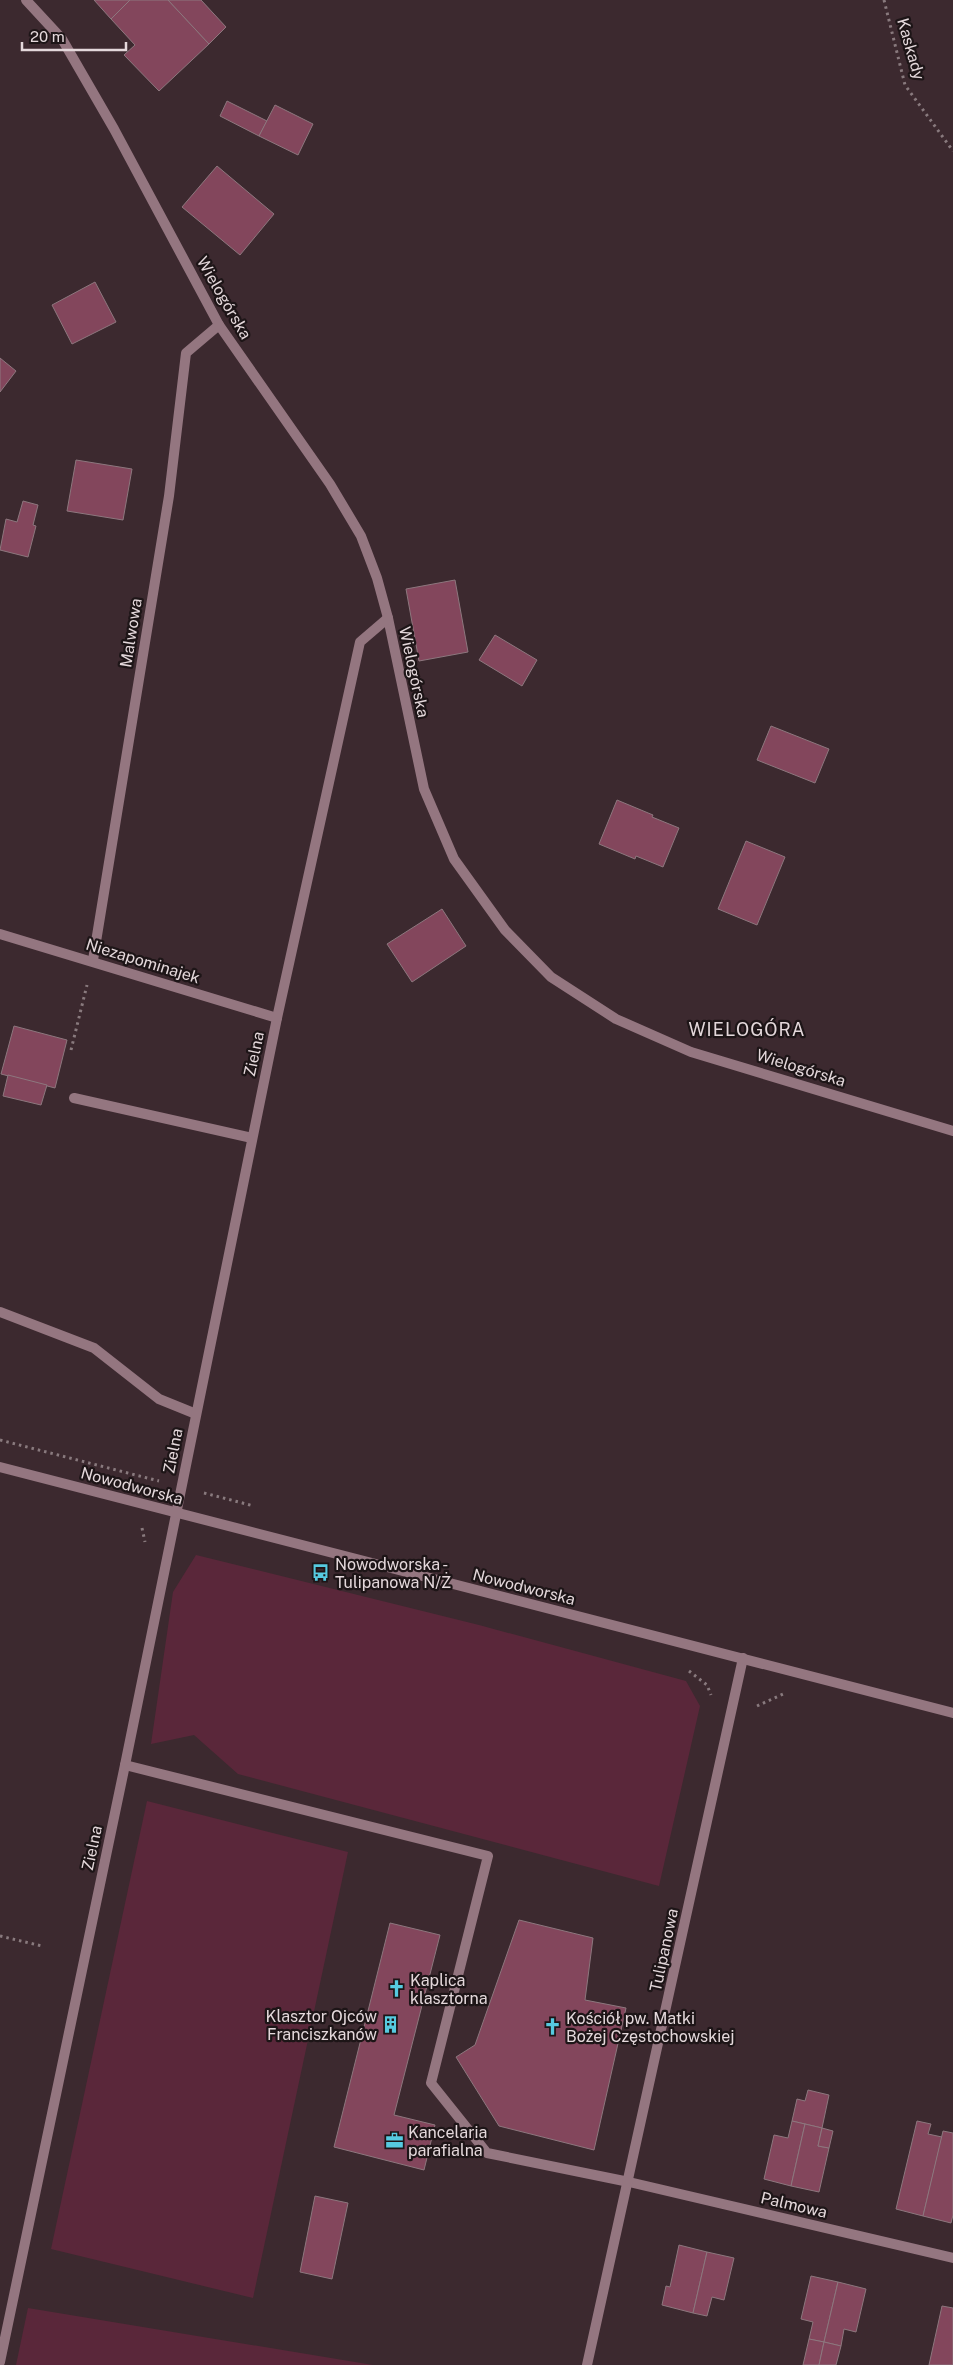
<svg xmlns="http://www.w3.org/2000/svg" width="953" height="2365" viewBox="0 0 953 2365" font-family="'Public Sans',sans-serif">
<style>
.green{fill:#5a273a}
.building{fill:#83465c;stroke:#8d777e}
.lines{fill:none;stroke-linecap:round;stroke-linejoin:round}
.path{stroke:#897a7e;stroke-width:3;stroke-dasharray:2.5 4;stroke-linecap:butt}
.service{stroke:#947680;stroke-width:10}
.minor{stroke:#947680;stroke-width:10}
.tertiary{stroke:#947680;stroke-width:10}
.labels{text-anchor:middle;dominant-baseline:central;stroke-width:4.5;stroke-linejoin:round;paint-order:stroke}
.street-label{font-size:16px;fill:#e4d8db;stroke:#1d1517}
.poi-label{font-size:16px;fill:#e4d8db;stroke:#1d1517;text-anchor:start}
.neighbourhood-label{font-size:18px;letter-spacing:1px;fill:#e4d8db;stroke:#1d1517}
</style>
<rect width="100%" height="100%" fill="#3c292f"/>
<g class="green">
<path d="M196,1555l283,70 207,56 14,25 -41,180 -421,-112 -44,-39 -43,9 22,-152z"/>
<path d="M147,1801l201,51 -95,446 -202,-49z"/>
<path d="M28,2308l345,57h-357z"/>
</g>
<g class="building">
<path d="M94,0h36l-19,19z"/>
<path d="M130,0h38l41,44 -50,47 -35,-36 11,-10 -24,-26z"/>
<path d="M168,0h33l25,27 -17,17z"/>
<path d="M227,101l40,20 -8,15 -39,-20z"/>
<path d="M275,105l38,19 -15,31 -39,-19z"/>
<path d="M217,166l57,48 -34,41 -58,-48z"/>
<path d="M95,282l21,40 -44,22 -20,-39z"/>
<path d="M0,358l16,13 -16,21z"/>
<path d="M76,460l56,9 -9,51 -56,-9z"/>
<path d="M23,501l15,4 -5,20 3,1 -8,31 -28,-7 6,-31 11,3z"/>
<path d="M455,580l13,72 -49,9 -13,-72z"/>
<path d="M495,635l42,25 -15,26 -43,-26z"/>
<path d="M771,726l58,23 -14,34 -58,-23z"/>
<path d="M617,800l36,15 -1,2 27,11 -16,39 -27,-11 -1,3 -36,-15z"/>
<path d="M746,841l39,16 -28,68 -39,-16z"/>
<path d="M442,909l24,37 -54,36 -25,-38z"/>
<path d="M14,1026l53,14 -12,48 -54,-14z"/>
<path d="M8,1075l39,10 -6,20 -38,-9z"/>
<path d="M519,1920l74,18 -8,62 41,8 -32,142 -95,-24 -43,-69 19,-12z"/>
<path d="M390,1923l50,12 -46,180 41,10 -11,45 -90,-23z"/>
<path d="M808,2090l21,5 -7,33 -30,-7 5,-22 8,2z"/>
<path d="M792,2121l13,3 -14,62 -27,-7 10,-44 14,3z"/>
<path d="M917,2121l14,3 -3,10 14,3 -19,79 -27,-7z"/>
<path d="M805,2124l17,4 -4,18 11,2 -10,44 -28,-6z"/>
<path d="M822,2128l11,3 -4,17 -11,-2z"/>
<path d="M943,2131l10,2v82l-2,8 -28,-7z"/>
<path d="M315,2196l33,7 -16,76 -32,-7z"/>
<path d="M679,2245l28,7 -14,61 -31,-8 4,-19 4,1z"/>
<path d="M707,2252l27,6 -10,42 -12,-3 -5,19 -14,-3z"/>
<path d="M811,2276l27,6 -14,60 -15,-3 4,-17 -12,-3z"/>
<path d="M838,2282l28,7 -10,43 -12,-3 -3,17 -17,-4z"/>
<path d="M942,2306l11,2v57h-24z"/>
<path d="M809,2339l15,3 -5,23h-16z"/>
<path d="M824,2342l17,4 -5,19h-17z"/>
</g>
<g class="lines">
<g class="path">
<path d="M884,0l21,85 48,66"/>
<path d="M71,1050l16,-65"/>
<path d="M0,1440l159,41"/>
<path d="M204,1493l50,13"/>
<path d="M142,1528l3,14"/>
<path d="M689,1671l18,14 4,10"/>
<path d="M757,1706l26,-12"/>
<path d="M0,1936l42,10"/>
</g>
<g class="service">
<path d="M74,1098l178,40"/>
<path d="M0,1312l94,36 65,51 37,15"/>
<path d="M125,1765l363,91 -57,227 56,70 142,29"/>
</g>
<g class="minor">
<path d="M26,0l36,39 52,90 105,196 111,159 31,52 16,42 11,40 36,171 30,70 51,71 46,47 65,42 75,33 262,79"/>
<path d="M0,934l277,84"/>
<path d="M93,960l76,-464 17,-143 33,-28"/>
<path d="M629,2182l324,76"/>
<path d="M0,2362l125,-597 152,-747 83,-376 28,-24"/>
<path d="M587,2365l156,-707"/>
</g>
<path class="tertiary" d="M0,1467l953,246"/>
</g>
<defs>
<symbol id="bus-bare" viewBox="-9 -9 18 18"><path d="M-5-6H5V4H4V6H2V4H-2V6H-4V4H-5ZM-3.5-4V0h7V-4ZM-3.5 1.2v1.5H-2V1.2ZM2 1.2v1.5H3.5V1.2Z" fill="#56cae0" stroke="#1d1517" stroke-width="2.5" paint-order="stroke"/></symbol>
<symbol id="church-bare" viewBox="-9 -9 18 18"><path d="M-1.2-6h2.4v3.5h3.3v2.4h-3.3V6h-2.4V-.1h-3.3v-2.4h3.3Z" fill="#56cae0" stroke="#1d1517" stroke-width="2.5" paint-order="stroke"/></symbol>
<symbol id="building-bare" viewBox="-9 -9 18 18"><path d="M-4-6H4V6H1V3H-1V6H-4ZM-2.5-4.3h1.7v1.8h-1.7ZM.8-4.3h1.7v1.8H.8ZM-2.5-1h1.7V.8h-1.7ZM.8-1h1.7V.8H.8Z" fill="#56cae0" stroke="#1d1517" stroke-width="2.5" paint-order="stroke"/></symbol>
<symbol id="office-bare" viewBox="-9 -9 18 18"><path d="M-6-3h4V-5.5h4V-3h4V5H-6ZM-1-4.5V-3h2v-1.5ZM-6 0V1H6V0Z" fill="#56cae0" stroke="#1d1517" stroke-width="2.5" paint-order="stroke"/></symbol>
</defs>
<g fill-rule="evenodd">
<use href="#bus-bare" x="308" y="1560" width="25" height="25"/>
<use href="#church-bare" x="384" y="1976" width="25" height="25"/>
<use href="#building-bare" x="378" y="2012" width="25" height="25"/>
<use href="#church-bare" x="540" y="2014" width="25" height="25"/>
<use href="#office-bare" x="382" y="2128" width="25" height="25"/>
</g>
<g class="labels">
<g class="street-label">
<text transform="translate(911 49) rotate(74)">Kaskady</text>
<text transform="translate(224 298) rotate(60)">Wielogórska</text>
<text transform="translate(131 633) rotate(-81)">Malwowa</text>
<text transform="translate(414 672) rotate(78)">Wielogórska</text>
<text transform="translate(143 961) rotate(17)">Niezapominajek</text>
<text transform="translate(254 1054) rotate(-78)">Zielna</text>
<text transform="translate(801 1068) rotate(17)">Wielogórska</text>
<text transform="translate(173 1451) rotate(-79)">Zielna</text>
<text transform="translate(132 1486) rotate(15)">Nowodworska</text>
<text transform="translate(524 1587) rotate(14)">Nowodworska</text>
<text transform="translate(92 1848) rotate(-78)">Zielna</text>
<text transform="translate(664 1950) rotate(-78)">Tulipanowa</text>
<text transform="translate(794 2205) rotate(13)">Palmowa</text>
</g>
<g class="poi-label">
<text x="335" y="1564">Nowodworska -<tspan x="335" dy="18">Tulipanowa N/Ż</tspan></text>
<text x="410" y="1980">Kaplica<tspan x="410" dy="18">klasztorna</tspan></text>
<text x="377" y="2016" text-anchor="end">Klasztor Ojców<tspan x="377" dy="18">Franciszkanów</tspan></text>
<text x="566" y="2018">Kościół pw. Matki<tspan x="566" dy="18">Bożej Częstochowskiej</tspan></text>
<text x="408" y="2132">Kancelaria<tspan x="408" dy="18">parafialna</tspan></text>
</g>
<g class="neighbourhood-label">
<text x="747" y="1029">WIELOGÓRA</text>
</g>
</g>
<path d="M22 42v8h104v-8" fill="none" stroke="#e4d8db" stroke-width="2.5"/>
<text x="30" y="42" font-size="15" fill="#e4d8db" stroke="#1d1517" stroke-width="4" paint-order="stroke">20 m</text>
</svg>
